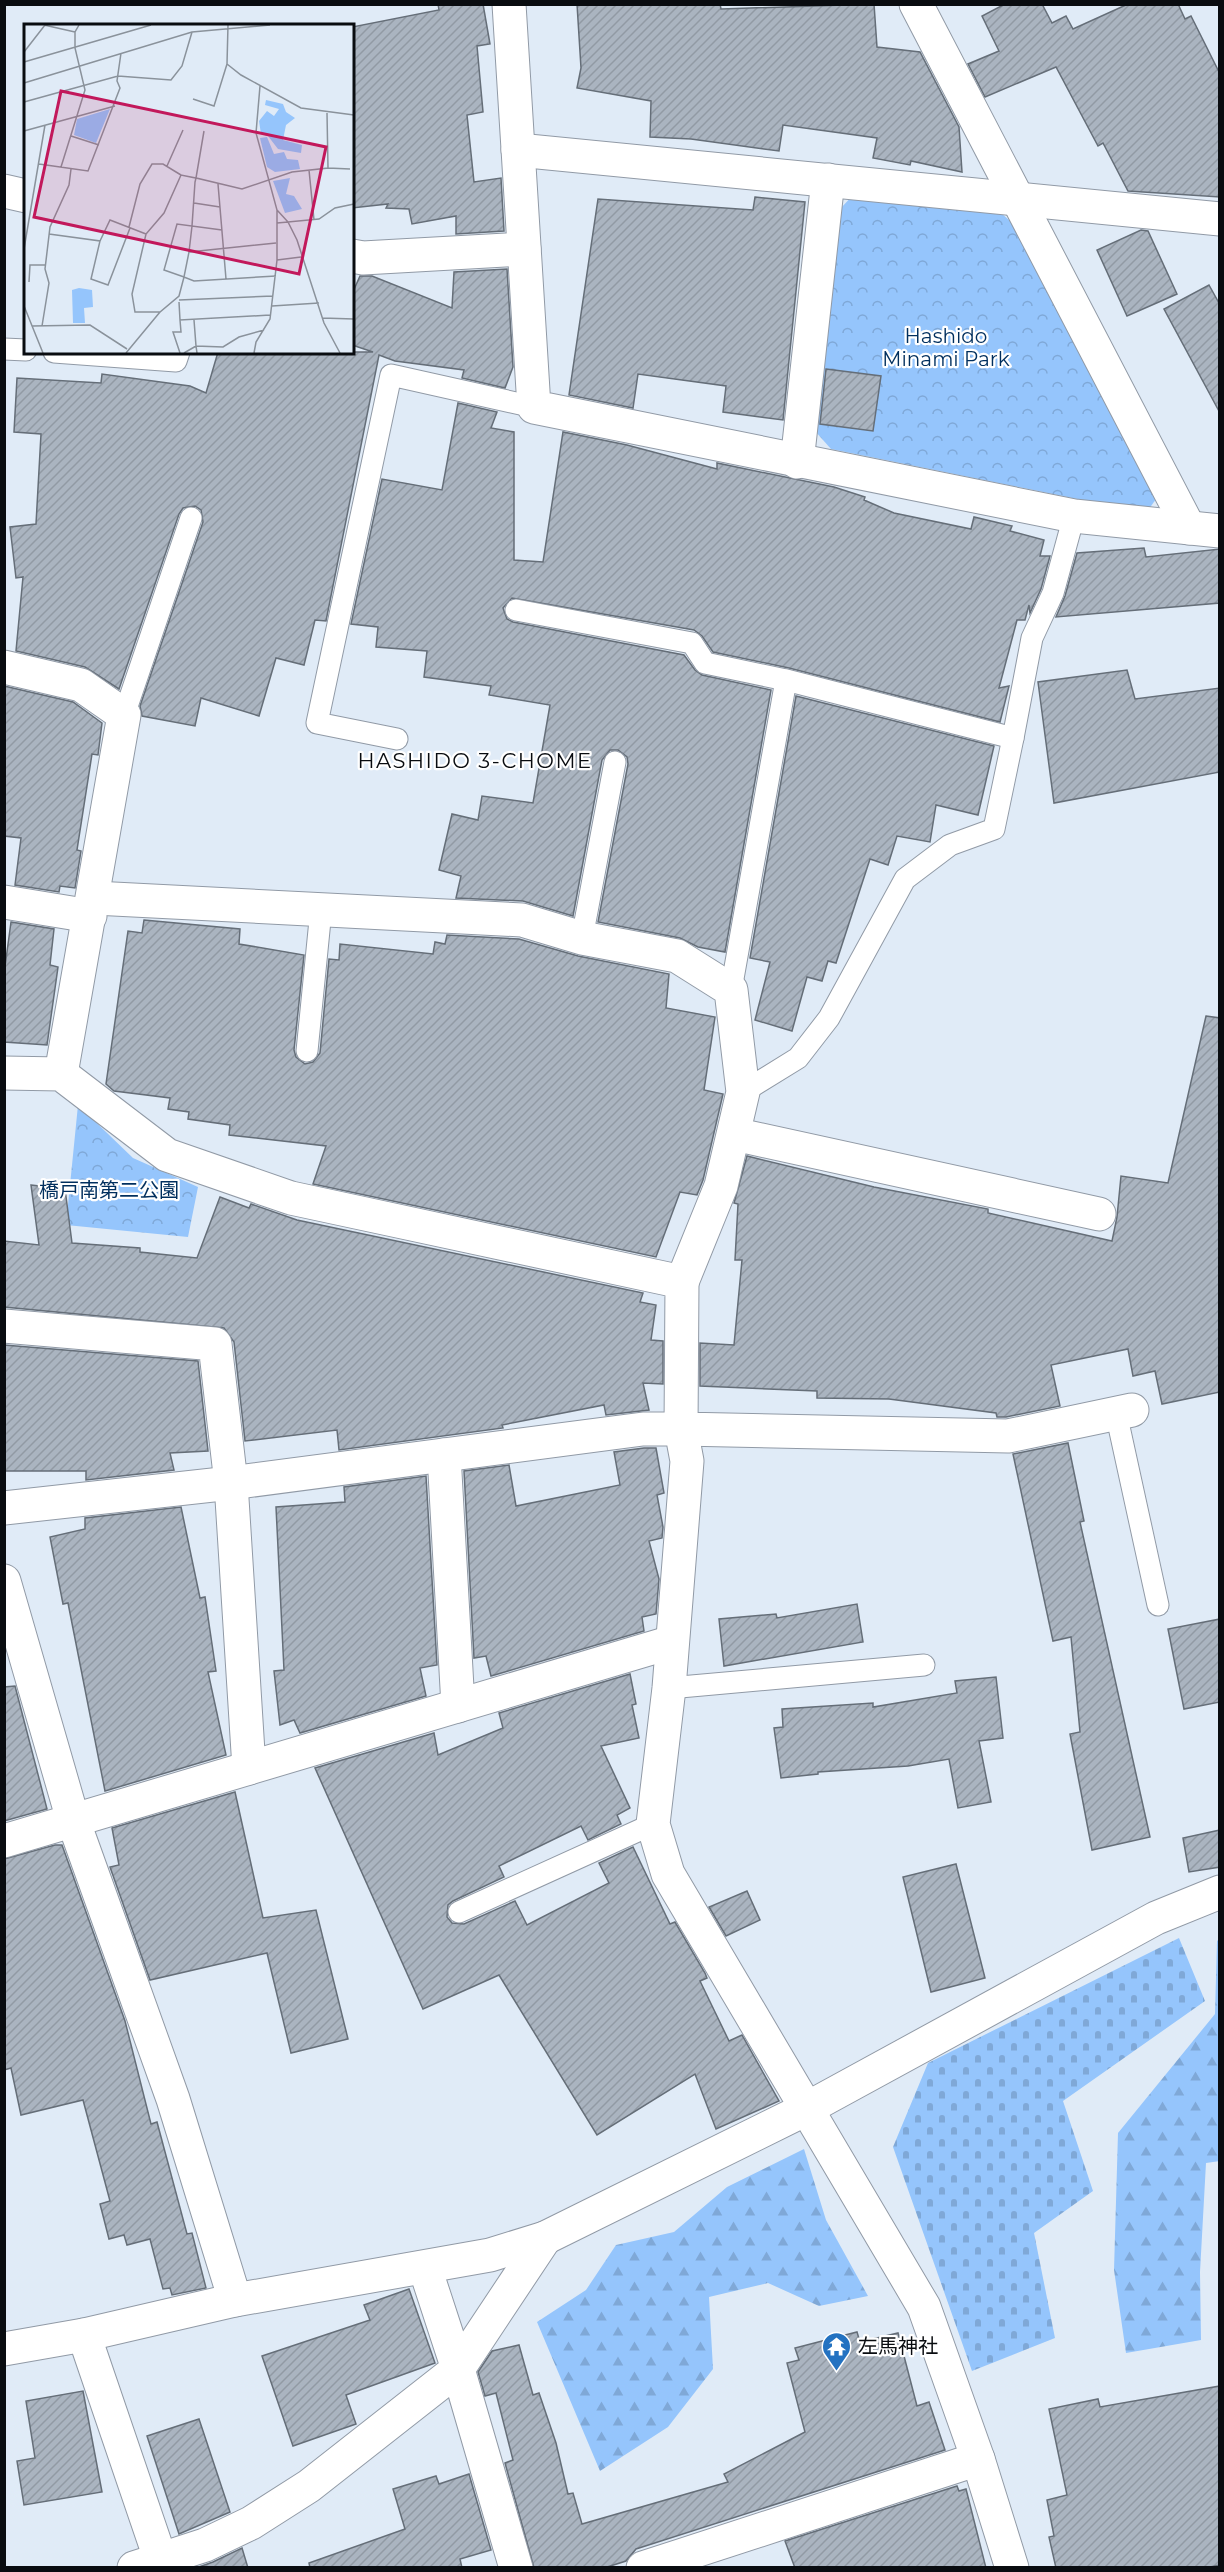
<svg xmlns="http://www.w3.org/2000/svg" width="1224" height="2572" viewBox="0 0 1224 2572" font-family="Montserrat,'Noto Sans JP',sans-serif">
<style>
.forest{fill:url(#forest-firs)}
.cemetery{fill:url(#cemetery-stones)}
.park{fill:url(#park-crowns)}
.building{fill:url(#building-hatch);stroke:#656e78;stroke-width:1.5}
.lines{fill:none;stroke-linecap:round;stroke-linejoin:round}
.lane-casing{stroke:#919aa6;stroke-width:23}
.street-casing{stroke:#919aa6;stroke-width:35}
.lane{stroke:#fff;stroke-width:21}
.street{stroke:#fff;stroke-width:33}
.labels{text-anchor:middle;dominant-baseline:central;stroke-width:4.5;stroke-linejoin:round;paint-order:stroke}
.park-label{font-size:20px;fill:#002f5e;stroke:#fff}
.poi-label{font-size:20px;fill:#090c10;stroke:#fff;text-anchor:start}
.neighbourhood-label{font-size:21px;letter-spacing:1.5px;fill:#090c10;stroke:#fff}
.inset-road{fill:none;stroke:#8a929b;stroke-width:1.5}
.view{fill:#c2185b;fill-opacity:0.15;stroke:#c2185b;stroke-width:3}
.inset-edge{fill:none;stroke:#090c10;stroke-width:3}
</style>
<defs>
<pattern id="forest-firs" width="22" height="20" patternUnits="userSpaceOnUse" patternTransform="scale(1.5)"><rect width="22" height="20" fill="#95c5fc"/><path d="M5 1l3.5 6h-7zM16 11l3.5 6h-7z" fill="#7fa8d7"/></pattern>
<pattern id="cemetery-stones" width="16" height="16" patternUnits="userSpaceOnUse" patternTransform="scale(1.5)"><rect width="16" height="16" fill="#95c5fc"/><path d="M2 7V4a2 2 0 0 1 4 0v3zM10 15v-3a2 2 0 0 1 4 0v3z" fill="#7fa8d7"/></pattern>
<pattern id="park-crowns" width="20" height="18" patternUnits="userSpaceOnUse" patternTransform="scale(1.5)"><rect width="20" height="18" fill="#95c5fc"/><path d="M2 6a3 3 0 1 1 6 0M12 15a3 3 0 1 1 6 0" fill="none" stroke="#7fa8d7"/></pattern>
<pattern id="building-hatch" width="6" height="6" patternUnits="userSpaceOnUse" patternTransform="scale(1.5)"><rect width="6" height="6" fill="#aab4c0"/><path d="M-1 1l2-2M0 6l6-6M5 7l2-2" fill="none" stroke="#919aa4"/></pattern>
</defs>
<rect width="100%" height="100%" fill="#e0ebf7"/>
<g class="forest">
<path d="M1219,1939l1,222 -14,2 -6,109 1,68 -75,13 -12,-83 4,-137 97,-119 2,-73z"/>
<path d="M804,2149l22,71 42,76 -49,10 -51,-23 -59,14 4,72 -45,58 -68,44 -63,-149 49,-32 30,-45 58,-13 53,-45z"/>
</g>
<path class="cemetery" d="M1179,1938l26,63 -142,100 30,90 -59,42 21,105 -83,33 -79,-224 35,-84z"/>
<g class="park">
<path d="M856,192l138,15 29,25 136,263 -13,18 -315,-64 -16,-18 24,-221z"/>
<path d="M78,1105l55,53 65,29 -10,50 -122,-12z"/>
</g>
<g class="building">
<path d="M438,4h45l7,40 -13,2 6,66 -16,3 7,67 27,-4 3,53 -48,3v-18l-44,8 -3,-15 -23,-1 2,-4 -36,4v-181l87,-17z"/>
<path d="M577,4h143l1,5 153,-5 3,43 43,5 39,75 3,45 -51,-11 -1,4 -37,-7 4,-20 -94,-13 -4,26 -88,-12 -41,-2 1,-36 -74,-13 4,-20z"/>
<path d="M1005,4h37l10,19 14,-7 7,13 55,-25h50l7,15 6,-3 29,58v123l-92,-6 -25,-48 -5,3 -42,-79 -71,30 -17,-33 31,-13 -17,-35z"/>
<path d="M755,197l50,5 -22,218 -60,-8 3,-26 -88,-12 -5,34 -64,-13 29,-196 155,11z"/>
<path d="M1141,230l7,1 29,63 -50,22 -30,-66z"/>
<path d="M507,269l6,98 -8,21 -43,-10 2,-8 -69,-9 -16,-6 -53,266 -11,-1 -11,45 -28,-7 -17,58 -58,-18 -6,28 -53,-10 -2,-10 63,-184 -2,-12 -6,-4 -12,2 -4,6 -60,175 -34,-22 -69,-16 7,-74 -7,1 -6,-51 26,-3 5,-90 -27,-2 3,-54 84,5 1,-9 88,12 16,7 12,-41h155l-21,-7v-51l8,-18h12l80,32 2,-36z"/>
<path d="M1209,285l11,20v108l-56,-104z"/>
<path d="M826,369l55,7 -8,55 -53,-7z"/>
<path d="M458,403l39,9 -6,16 23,4v128l29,2 20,-130 64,13 90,24v-6l117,24 31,10 -1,3 30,13 77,16 3,-12 38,9 -2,5 34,9 -4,16h10l-9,33 -11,24 -1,-8 -4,15h-8l-18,68 10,-2 -9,36 -211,-54 -76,-16 -11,-16 -8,-6 -182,-32 -9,10 4,11 6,3 171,33 11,15 7,5 69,15 -46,262 -27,-5 -18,-9 -82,-16 30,-158 -1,-7 -9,-7h-8l-8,10 -29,156 -50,-15 -67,-3 5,-22 -22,-6 13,-56 26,6 4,-24 51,7 17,-98 -61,-10 2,-9 -67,-9 3,-26 -51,-4 2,-20 -27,-3 31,-145 60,11z"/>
<path d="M1144,548l2,9 74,-8v54l-164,14 9,-21 12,-43z"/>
<path d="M1127,670l8,29 85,-11v84l-166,31 -16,-121z"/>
<path d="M4,686l69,16 29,21 -4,32 -6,-1 -15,96 4,1 -6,37 -15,-2 -1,6 -44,-7 6,-47 -17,-2z"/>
<path d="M796,696l198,50 -16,69 -42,-10 -6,37 -33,-6 -9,29 -18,-6 -34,104 -8,-2 -6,20 -15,-4 -15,54 -37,-11 15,-58 -20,-4z"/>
<path d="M144,920l96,9 -1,15 65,11 -10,95 2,7 9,7 8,-2 7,-9 9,-94 10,1 1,-16 93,10 2,-12 10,2 2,-9 72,4 59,17 91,18 -3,34 49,9 -11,73 19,4 -20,86 -6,15 -17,-3 -24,65 -343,-73 13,-38 -97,-11 1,-10 -42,-6 1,-7 -21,-3 2,-11 -56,-7 -8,-7 22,-153 14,2z"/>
<path d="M11,922l43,7 -4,36 8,2 -11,78 -43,-3v-68z"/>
<path d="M1206,1016l14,2v374l-58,12 -7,-33 -22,5 -5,-27 -77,16 9,41 -54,11h-9l-1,-4 -107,-14 -72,-1v-7l-117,-5v-43l34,2 8,-85h-7l3,-56 -4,-1 13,-47 127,31 114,22v4l124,28 5,-24 4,-41 47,7z"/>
<path d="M31,1185l34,4 7,54 68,5v4l57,6 23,-61 29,11 2,-4 46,16 346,73 -3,9 16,3 -5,35 12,1v43l-20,-1 6,27 -43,5 -2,-10 -102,20 1,3 -164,22 -2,-20 -92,11 -11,-99 -10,-14 -220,-21v-66l35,4z"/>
<path d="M4,1345l194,16 10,90 -38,2 4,17 -88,10v-9h-82z"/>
<path d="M1068,1443l16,78 -4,1 70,315 -58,13 -22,-116 10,-2 -9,-95 -18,4 -40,-187z"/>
<path d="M644,1448h12l8,45 -7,2 6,32 -1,11 -13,3 10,38 -3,35 -14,3 2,14 -153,45 -5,-20 -12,2 -10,-187 45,-6 7,41 104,-21 -6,-33z"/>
<path d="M426,1476l11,189 -17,3 6,28 -126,37 -6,-13 -14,5 -6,-54 10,-1 -8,-163 69,-5 -1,-15z"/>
<path d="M181,1507l19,91 5,-1 11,74 -8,1 18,83 -121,36 -37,-188 -5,1 -13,-67 35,-8v-11z"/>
<path d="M857,1604l6,38 -139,24 -5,-47 57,-5 1,4z"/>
<path d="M1220,1619v83l-36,7 -16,-80z"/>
<path d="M630,1674l6,30 -4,1 7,33 -38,8 29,62 -13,7 4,9 -33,16 -7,-14 -82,40 5,11 -51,24 -5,4 -1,12 5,6 12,1 51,-23 12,24 82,-42 -10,-20 34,-16 37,77 5,-2 30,51 2,5 -7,3 29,60 13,-6 37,66 -63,28 -21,-55 -98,61 -98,-160 -76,34 -108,-241 119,-35 4,22 65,-27 -4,-15z"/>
<path d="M996,1677l7,61 -24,3 12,61 -33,6 -9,-49 -41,7 -90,6v2l-37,4 -7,-50 9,-1 -1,-18 91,-6v4l84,-14 -2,-12z"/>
<path d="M15,1686l32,123 -43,12v-134z"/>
<path d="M235,1792l28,126 53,-8 32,129 -57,14 -24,-100 -117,27 -40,-113 9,-2 -7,-37z"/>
<path d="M1220,1830v37l-31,5 -6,-34z"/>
<path d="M55,1845h7l63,176 26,103 6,-2 30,112 5,-1 14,55 -34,7 -2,-7 -7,1 -13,-50 -23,6 -3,-10 -15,4 -9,-35 10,-3 -27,-101 -62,15 -10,-47 -7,2v-211z"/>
<path d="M956,1864l29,114 -54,14 -28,-115z"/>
<path d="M747,1891l13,29 -34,16 -17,-29z"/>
<path d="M409,2289l26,74 -89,32 10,29 -63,22 -31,-90 108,-36 -6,-15z"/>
<path d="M857,2332l3,10 38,-9 19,73 12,-4 16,48 -309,99 -10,12 -22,7h-70l-29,-105 8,-3 -17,-67 -11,3 -7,-24 14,-21 27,-6 14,50 6,-2 17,50 12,51 5,-1 9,31 146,-42 -4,-8 81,-42 -18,-69 12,-3 -4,-12z"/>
<path d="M1220,2386v179l-15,3h-149l-7,-31 5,-1 -7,-36 20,-5 -18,-86 49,-10 2,8z"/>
<path d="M83,2391l19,101 -78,13 -7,-44 18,-3 -9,-57z"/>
<path d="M199,2419l31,93 -51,22 -32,-98z"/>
<path d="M469,2474l22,76 -31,9 2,9h-152l-1,-5 96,-34 -12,-40 43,-13 3,8z"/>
<path d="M957,2486l2,5 7,-2 20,79h-191l-10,-27z"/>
<path d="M242,2548l6,20h-52l17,-6z"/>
</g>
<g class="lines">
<defs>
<g id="lane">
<path d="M4,349l22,1"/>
<path d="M54,352l122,9 3,-9"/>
<path d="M516,610l176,33 13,20 81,17 227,58 19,-100 21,-45 21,-77"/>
<path d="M124,715l67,-197"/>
<path d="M397,739l-80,-16 74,-348 143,32"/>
<path d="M582,938l33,-176"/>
<path d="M731,990l55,-310"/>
<path d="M307,1051l14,-141"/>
<path d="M743,1092l55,-34 31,-40 76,-139 45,-34 44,-16 19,-91"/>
<path d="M1116,1413l42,192"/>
<path d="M669,1688l255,-23"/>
<path d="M459,1912l194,-88"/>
</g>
<g id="street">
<path d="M509,4l25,403 540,109 146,15"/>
<path d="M916,4l273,524"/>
<path d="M518,150l702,69"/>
<path d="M4,191l22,5"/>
<path d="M352,256l11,2 161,-9"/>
<path d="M797,462l31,-282"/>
<path d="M4,667l77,18 43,30 -63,359"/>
<path d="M94,898l428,22 60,18 95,18 54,34 12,102 -22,94 -39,96"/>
<path d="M4,902l86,14"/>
<path d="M4,1073l57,1 106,81 124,43 391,84 -1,147 327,7 124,-26"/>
<path d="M734,1134l365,80"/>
<path d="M4,1326l211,18 16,139 18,285"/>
<path d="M444,1455l14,251"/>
<path d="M4,1508l227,-25 412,-54h38l6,32 -18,227 -16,136 15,50 256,433 54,152 34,109"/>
<path d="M4,1581l69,239 100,279 62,201"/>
<path d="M4,1841l668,-199"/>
<path d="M84,2335l76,223"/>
<path d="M4,2349l80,-14 151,-35 255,-45 55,-17 261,-129 350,-191 64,-26"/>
<path d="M134,2568l71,-23 46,-22 58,-37 149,-117 -33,-101"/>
<path d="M516,2568l-58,-199 87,-131"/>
<path d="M643,2568l335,-109"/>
</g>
</defs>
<use href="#lane" class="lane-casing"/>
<use href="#street" class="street-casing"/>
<use href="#lane" class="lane"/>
<use href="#street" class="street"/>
</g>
<defs>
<symbol id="temple-pin" viewBox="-11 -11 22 30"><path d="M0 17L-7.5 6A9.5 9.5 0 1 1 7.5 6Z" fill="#2372c1" stroke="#fff"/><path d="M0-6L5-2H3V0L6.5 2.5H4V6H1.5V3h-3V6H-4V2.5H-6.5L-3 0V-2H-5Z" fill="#fff"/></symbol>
</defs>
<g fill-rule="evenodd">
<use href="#temple-pin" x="820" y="2330" width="33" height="45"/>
</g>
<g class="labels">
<g class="park-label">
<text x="946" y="336">Hashido<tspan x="946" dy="23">Minami Park</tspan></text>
<text x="109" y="1190">橋戸南第二公園</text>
</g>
<g class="poi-label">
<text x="858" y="2346">左馬神社</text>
</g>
<g class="neighbourhood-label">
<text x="475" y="760">HASHIDO 3-CHOME</text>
</g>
</g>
<g transform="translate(24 24)">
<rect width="330" height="330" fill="#e0ebf7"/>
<path d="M242,76l17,4 3,8 9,6 -9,7 -3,15 19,5 -1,8 -23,-4 -10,-13 -7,-2 -2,-13 8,-10 7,5 5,-7 -14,-4zM266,154l-4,16 8,2 8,13 -17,4 -12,-32z" fill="#95c5fc"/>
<path d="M243,113l7,17 10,-2 3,7 11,1 2,9 -25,3 -8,-5 -7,-29z" fill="#95c5fc"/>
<path d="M86,85l-14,34 -22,-8 3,-16zM55,264l13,2 1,17 -9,1 1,15h-12l-1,-33z" fill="#95c5fc"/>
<path class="inset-road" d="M20,1l31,7M204,1l-1,39 14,11 60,33 53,7M0,28l21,-27M0,38l127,-37M0,59l168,-51 78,-7M169,75l21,7 13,-42M0,78l94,-26 53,4 11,-14 10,-34M0,107l91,-25M180,107l-8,47 -15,-3 -17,38 -18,21 -14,60 3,18h25l19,-16 5,-19 10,4 82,-5M47,112l28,9M15,140l49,7 32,-83 -3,-7 4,-28M143,142l16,-36M37,143l24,-77 -10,-42v-16l4,-7M304,144l22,1M285,146l5,50M194,160l8,95M170,179l26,4M253,186l11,12 31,-3 16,-11 19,-4M253,199l11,-1 9,18 27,83 16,30M105,203l11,-43 12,-20h11l18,11M198,206l-45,-6 -13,46 20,7 5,-25 3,-26 3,-44 1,-4 46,11 50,-17 36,-4 -1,-55M25,210l51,7 -9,38 17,6 22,-57M76,217l10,-21 36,14M0,225l21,-124M165,228l87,-9M253,236l24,-3M5,258l1,-17h16M155,276l94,-4M155,278l1,18 90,-5M0,282l19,47M248,282l47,-3M298,294l32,1M156,296l1,12h-8l7,21M170,296l2,26 27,1 16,-10 25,-7M8,302l58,-1 37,24M18,302l7,-43 -4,-14 5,-42 19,-42 2,-16M102,329l34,-41M160,329l12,-7 1,7M230,329l2,-11 14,-23 7,-59v-50l-21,-77 4,-47"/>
<path class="view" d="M37,67l265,56 -27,127 -265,-57z"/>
<rect width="330" height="330" class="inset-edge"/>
</g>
<rect width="1224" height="2572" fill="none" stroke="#090c10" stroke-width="12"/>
</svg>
